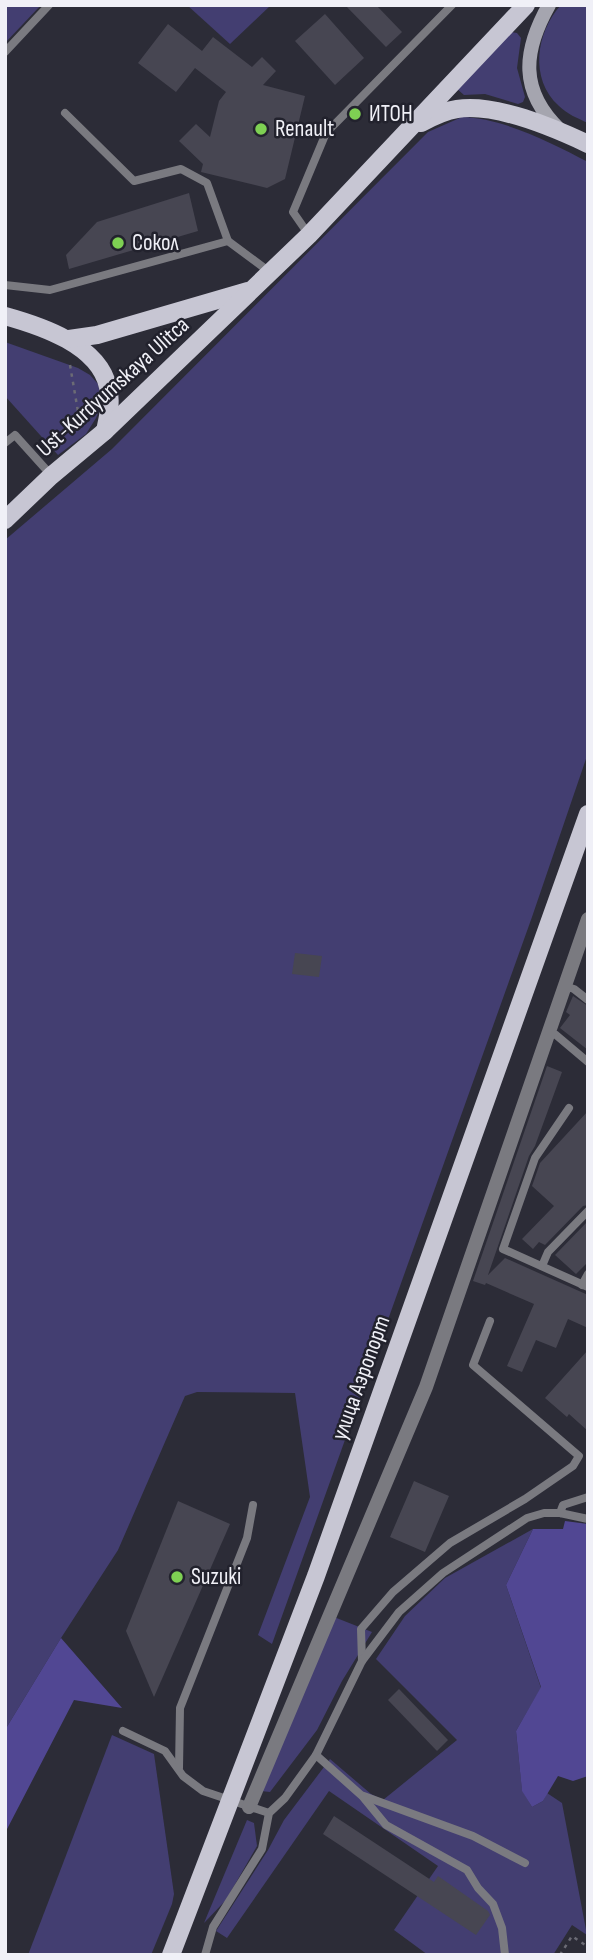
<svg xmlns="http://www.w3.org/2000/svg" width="593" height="1960" viewBox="0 0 593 1960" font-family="'Sofia Sans Condensed',sans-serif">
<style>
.green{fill:#433e71}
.forest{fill:#514793}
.building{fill:#474652}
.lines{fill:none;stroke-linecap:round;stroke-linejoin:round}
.path{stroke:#6b6b75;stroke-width:2.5;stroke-dasharray:3.5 5;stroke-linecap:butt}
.lane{stroke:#7a7a80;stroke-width:8}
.street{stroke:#7a7a80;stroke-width:14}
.secondary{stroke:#a5a5af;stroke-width:14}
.primary{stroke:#c7c6d3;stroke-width:18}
.poi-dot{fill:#7ed053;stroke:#22222d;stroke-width:2.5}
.labels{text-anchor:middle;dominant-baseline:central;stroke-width:5;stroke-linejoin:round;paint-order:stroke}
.poi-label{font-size:23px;fill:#f0f0f7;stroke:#22222d;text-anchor:start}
.street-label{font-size:23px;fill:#f0f0f7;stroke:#22222d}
</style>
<rect width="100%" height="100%" fill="#2c2c37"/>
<g class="green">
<path d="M5,5h36l-36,38z"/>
<path d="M187,5h84l-41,39z"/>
<path d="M561,5h27v118c-11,-5 -21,-9 -29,-17 -30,-27 -23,-74 2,-101z"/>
<path d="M511,32l6,1 4,5 -4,30 8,29 -2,5 -5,2 -33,-10 -21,1 -8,-7z"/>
<path d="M462,117c41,1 90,26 126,45v591l-56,164 -260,727 -14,-9 52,-138 -15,-104 -98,-1 -12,4 -67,154 -57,88 -56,92v-1190l107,-91 316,-317z"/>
<path d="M5,342l73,26 12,7 8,9 4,20 -6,14 -10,16 -28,21 -53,-59z"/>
<path d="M533,1529l-27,56 35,103 -25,43 6,59 10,17 11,-6 4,-8 15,10 25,132 -15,-10 -19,30h-125l-34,-25 44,-64 -109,-75 -102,147 -11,-7 52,-81 16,-30 46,-61 41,35 12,6 74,-60 -81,-81 29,-43 40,-38z"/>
<path d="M334,1617l38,15 -30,49 -25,49 -47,62 -9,-1z"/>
<path d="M112,1735l42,19 20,140 -2,10 -21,51h-123z"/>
<path d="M247,1820l7,3 3,23 -31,54 -22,23z"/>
</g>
<g class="forest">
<path d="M565,1521l23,3v252l-15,5 -15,-5 -15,25 -11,6 -10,-16 -6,-60 25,-44 -35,-102 27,-56h30z"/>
<path d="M61,1638l61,70 -48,-8 -69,133v-103z"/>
</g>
<g class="building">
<path d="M345,5h31l26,27 -16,15z"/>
<path d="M325,14l39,44 -29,27 -40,-44z"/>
<path d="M168,24l34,27 11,-14 39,30 10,-10 14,14 -13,14 42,11 -20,83 -18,9 -66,-16 2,-8 -24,-23 17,-17 14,13 9,-36 7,-9 -31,-24 -19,24 -38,-29z"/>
<path d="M189,193l9,38 -129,38 -3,-14 31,-33z"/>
<path d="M295,953l27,3 -3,21 -27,-3z"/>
<path d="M573,996l15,10v44l-28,-22 10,-13 -4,-3z"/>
<path d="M547,1066l15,6 -27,74 -6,10 -41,119 17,-17 83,37v33l-20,-9 -12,29 -20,-8 -14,32 -15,-6 27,-62 -48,-21 -1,2 -12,-4z"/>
<path d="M588,1111v94l-5,1 -38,39 -6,-3 -6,7 -11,-10 32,-33 -22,-20 8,-23z"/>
<path d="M588,1221v41l-12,12 -21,-19z"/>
<path d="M588,1350v81l-19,-17 -2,3 -22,-19z"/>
<path d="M414,1481l35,15 -24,56 -35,-15z"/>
<path d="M178,1501l52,23 -76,173 -28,-66z"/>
<path d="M399,1689l49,51 -11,11 -49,-51z"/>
<path d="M334,1816l100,66 4,-6 50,35 2,4 -14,20 -153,-101z"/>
</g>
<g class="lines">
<g class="path">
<path d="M70,365l11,64"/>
<path d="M560,1955l12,-19 16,11"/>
</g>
<g class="lane">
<path d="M5,52l44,-47"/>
<path d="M65,113l69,68 47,-12 26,14 21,58 43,32"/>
<path d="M309,235l-16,-23 33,-79 126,-128"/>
<path d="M5,285l45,5 178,-49"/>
<path d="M5,443l10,-8 36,40"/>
<path d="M564,986l10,3 14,11"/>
<path d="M548,1033l8,2 32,27"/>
<path d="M569,1108l-34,50 -32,91 85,38"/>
<path d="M542,1266l6,-14 40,-41"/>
<path d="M582,1285l6,-11"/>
<path d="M560,1513l3,-8 25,-8"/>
<path d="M362,1661l-1,-32 32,-37 57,-49 75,-44 48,-33 6,-10 -106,-91 17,-44"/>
<path d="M123,1731l42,20 18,25 20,15 66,22"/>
<path d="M316,1755l45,40 112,41 52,27"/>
<path d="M179,1768l1,-60 67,-170 6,-33"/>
<path d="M363,1797l23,28 81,45 11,18 15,16 9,24 3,27"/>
<path d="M205,1955l8,-28 49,-78 7,-36 16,-15 31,-43 46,-94 37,-49 44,-39 84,-55 17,-5h16l28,6"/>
</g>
<path class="street" d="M249,1807l177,-420 162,-468"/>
<path class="secondary" d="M549,5c-26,46 -30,86 11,125"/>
<g class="primary">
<path d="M421,123c11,-6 23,-12 36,-14 39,-6 95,18 131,35"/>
<path d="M5,316c36,10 94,29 103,71 4,15 0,29 -3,44"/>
<path d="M69,339l28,-4 151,-44"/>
<path d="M5,520l46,-44 54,-45 204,-196 217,-230"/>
<path d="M171,1955l145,-379 272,-762"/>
</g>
</g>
<g class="poi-dot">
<circle cx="355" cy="114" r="7"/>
<circle cx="261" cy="129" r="7"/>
<circle cx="118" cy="243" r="7"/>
<circle cx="177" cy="1577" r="7"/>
</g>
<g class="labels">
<g class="poi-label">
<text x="369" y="114">ИТОН</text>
<text x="275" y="129">Renault</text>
<text x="132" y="243">Сокол</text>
<text x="191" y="1577">Suzuki</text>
</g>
<g class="street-label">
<text transform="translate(113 387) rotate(-42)">Ust-Kurdyumskaya Ulitca</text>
<text transform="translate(361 1378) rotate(-70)">улица Аэропорт</text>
</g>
</g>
<rect width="593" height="1960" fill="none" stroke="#f0f0f7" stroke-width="14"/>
</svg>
